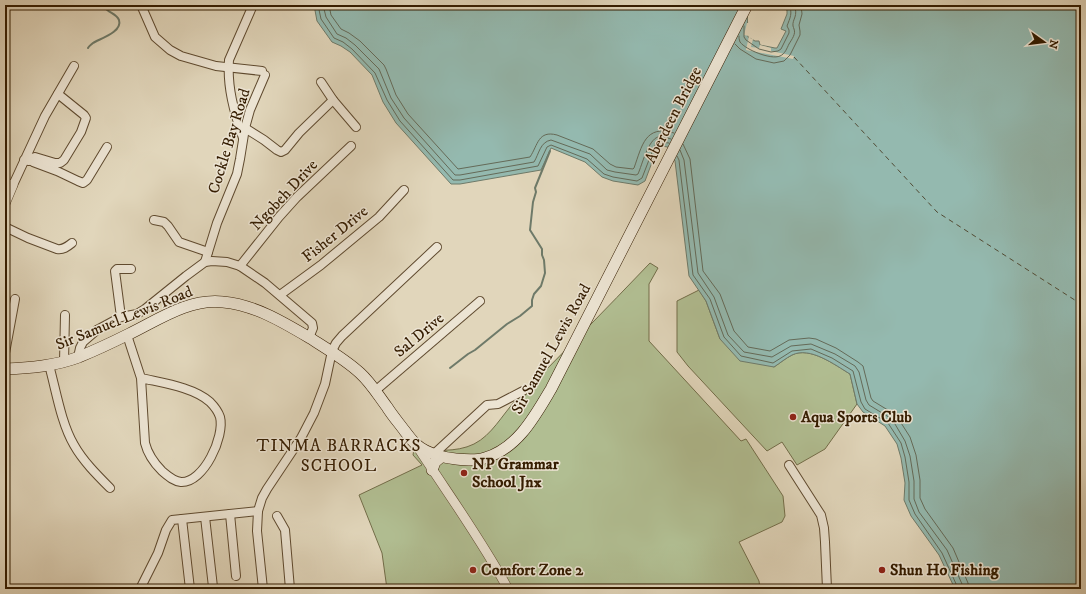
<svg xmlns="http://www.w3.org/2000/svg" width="1086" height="594" viewBox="0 0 1086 594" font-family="'IM FELL DW Pica',serif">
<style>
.green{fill:#b1be92;stroke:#726d49}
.water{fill:#94b9af;stroke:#6e7a69}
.pier{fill:#e1d6bb}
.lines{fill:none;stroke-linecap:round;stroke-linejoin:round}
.shore{stroke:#646a58;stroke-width:1}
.stream{stroke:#6e7a69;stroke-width:2}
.ferry{stroke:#514b35;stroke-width:1;stroke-dasharray:5 4;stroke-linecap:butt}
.minor-casing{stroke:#5f4a2f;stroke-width:10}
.tertiary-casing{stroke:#5f4a2f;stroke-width:10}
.secondary-casing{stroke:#341c00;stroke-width:12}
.minor{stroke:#ece4d3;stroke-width:8}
.tertiary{stroke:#ece4d3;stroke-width:9}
.secondary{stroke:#ece4d3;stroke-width:11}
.poi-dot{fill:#8f2418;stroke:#ece4d3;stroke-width:1.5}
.labels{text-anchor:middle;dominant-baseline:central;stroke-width:3;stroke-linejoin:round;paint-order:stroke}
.street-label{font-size:16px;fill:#341c00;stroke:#ece4d3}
.poi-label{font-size:16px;font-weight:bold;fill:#341c00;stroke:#ece4d3;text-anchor:start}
.neighbourhood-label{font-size:17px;letter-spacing:1px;fill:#341c00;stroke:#ece4d3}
</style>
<rect width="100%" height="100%" fill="#e1d6bb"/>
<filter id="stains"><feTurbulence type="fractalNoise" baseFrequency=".005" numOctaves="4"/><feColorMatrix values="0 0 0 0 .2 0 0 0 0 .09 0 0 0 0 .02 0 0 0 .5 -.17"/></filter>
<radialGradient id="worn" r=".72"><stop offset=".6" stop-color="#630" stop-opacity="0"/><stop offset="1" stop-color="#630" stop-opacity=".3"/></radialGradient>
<g class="green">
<path d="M650,263l8,5 -9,16v57l92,100 5,-2 37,57 2,20 -3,6 -43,20 20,39 1,8h-373l-5,-36 -23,-58 63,-30 -9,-10 1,-6c19,1 42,4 60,-5 18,-9 28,-29 42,-44 45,-45 90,-91 134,-137z"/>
<path d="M699,290l7,11 14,38 54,28c6,-4 12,-9 18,-12 18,-9 43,10 58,19l7,30 -32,45 -28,16 -15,-23 -15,9 -79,-85 -11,-14v-51z"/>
</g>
<path class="water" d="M314,5h433l1,32 7,4h4l1,4 15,3h2l9,-17 -5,-2 6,-15v-4l-3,-1 1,-4h296v584h-126l-16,-34 -28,-39 -7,-16 1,-17 -4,-25 -4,-14 -12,-18 -22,-14 -6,-8 -7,-30c-15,-9 -40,-28 -58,-19 -6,3 -12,8 -18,12l-34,-6 -20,-22 -14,-38 -17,-25 -14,-115 -7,-14 -7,-1 -4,3 -12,32 -7,4 -25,-4 -11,-4 -17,-15 -34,-14 -10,22 -81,14h-9l-55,-61 -13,-21 -11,-27 -22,-23 -9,-6 -9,-4 -15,-21z"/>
<path class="pier" d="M747,23h3v15l3,1 -2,8 8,1 1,-3 11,3v3l23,5 -1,3 -47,-9 3,-14 -5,-1z"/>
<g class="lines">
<g class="shore">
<path d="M318,5l3,14 13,19 9,4 9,7 23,24 12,27 13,21 53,59h7l78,-14 9,-19 4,-2 36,14 17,15 9,3 24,4 5,-3 12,-31 3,-4 3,-1 9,1"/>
<path d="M323,5l3,12 11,17 9,4 9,7 24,24 12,29 13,20 51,57h5l74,-13c5,-8 6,-20 17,-22l39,14 17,16 8,2 21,3 2,-1c4,-9 10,-34 20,-37 4,-1 9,1 13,2"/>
<path d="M329,5l2,10 10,14 8,4 11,8 24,24 2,4 10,26 12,19 50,55 72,-12c8,-12 8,-27 27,-22l36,14 17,15 6,3 17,2 1,-1c8,-22 11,-44 40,-35"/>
<path d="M744,26v11l2,3 13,9 12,3 7,-1 3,-2 8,-16v-3l-2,-4c3,-8 6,-13 2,-21"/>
<path d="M739,36c0,2 0,3 1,6 6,8 31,18 40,14 5,-2 7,-8 9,-12 3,-5 7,-10 5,-15 0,-1 -1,-2 -1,-3 -1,-7 6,-10 1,-21"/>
<path d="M735,44l5,5 16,10 18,4 10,-2 6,-6 10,-20v-4l-1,-6 3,-11 -1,-9"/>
<path d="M683,144l7,15 13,112 17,23 14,37 14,16 22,4 19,-11 20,-2 7,1 20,9 22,14 5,4 8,32 2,3 23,14 14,22 6,18 4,25v18l5,11 28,39 15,35 1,6"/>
<path d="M680,150l4,10 14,113 16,24 14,38 16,17 28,5 19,-11 20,-2 24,10 20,12 4,6 7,28 3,5 23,14 13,22 5,15 4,25v18l5,13 28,38 15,34 1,5"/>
<path d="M677,156l2,4 1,9 13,106 17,24 14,38 17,19 32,7 19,-12 19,-2 21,9 21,13 8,31 4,7 23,14 13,20 4,14 4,25v18l6,14 27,39 15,33 1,3"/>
</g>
<g class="stream">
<path d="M88,48c1,-2 3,-3 5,-5 6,-4 30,-11 26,-23 -3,-7 -12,-7 -16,-15"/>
<path d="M450,368l18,-14 7,-4 32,-26 13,-8 12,-10v-6l2,-6 7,-8 4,-13 -1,-13 -2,-5v-6l-12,-19 3,-28 3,-10 -1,-4 15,-37"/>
</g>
<path class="ferry" d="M794,57l143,155 144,92"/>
<defs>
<g id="minor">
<path d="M141,5l14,32 15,13 11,6 35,10 46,5"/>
<path d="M321,82l12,18 23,27"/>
<path d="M245,128l19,12 13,10 4,2 4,-2 14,-17 34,-33"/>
<path d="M243,138c-9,-26 -16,-51 -14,-78l24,-55"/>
<path d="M24,160l5,1 3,-3 3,-1 20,6h5l4,-3 17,-28 5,-14 -2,-3 -26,-21"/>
<path d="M33,162l24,9 21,10 5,2 4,-3 20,-33"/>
<path d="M13,185l32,-69 29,-50"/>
<path d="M154,220l10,2 4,4 11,16 29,10"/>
<path d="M5,227l23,11 29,11c6,1 10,-2 15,-6"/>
<path d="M205,262l12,-39 20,-49 3,-15 5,-31 5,-18 15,-35"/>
<path d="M240,266l39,-49 18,-20 54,-51"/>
<path d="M280,295l41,-30 58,-48 25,-27"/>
<path d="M121,317l-6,-46 2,-2h14"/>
<path d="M127,335l14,43 4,65c3,12 9,20 17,28 6,5 11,10 19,11 23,1 44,-46 39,-65 -2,-6 -6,-11 -10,-15 -17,-15 -48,-19 -69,-24"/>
<path d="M5,353l10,-54"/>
<path d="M78,357l2,-9 3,-6 14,-12 24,-13 16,-3 8,-5 41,-33 19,-14 7,-1 15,1 13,4 25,17 47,40 1,5 -4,10"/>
<path d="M64,362l1,-47"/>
<path d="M49,365c7,25 12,58 25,80 9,16 23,30 36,43"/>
<path d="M375,391l105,-90"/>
<path d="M434,454l53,-49 11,-1 25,-13"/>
<path d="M789,465l32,50 3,13 1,14 2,47"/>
<path d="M230,514l6,62"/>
<path d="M277,516l8,14 5,59"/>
<path d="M205,517l8,70"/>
<path d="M182,519l8,70"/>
<path d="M140,589l18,-36 8,-23 6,-10 86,-9"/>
<path d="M263,589l-6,-58 1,-20 4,-13 5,-9 34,-51 13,-25 11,-29 7,-33 4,-8 6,-7 95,-89"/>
</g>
<g id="tertiary">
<path d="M5,183l8,2 -8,19"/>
<path d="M417,446c31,48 64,93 91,143"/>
</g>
<g id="secondary">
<path d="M5,369c25,-1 50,-3 74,-12 17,-7 34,-15 50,-23 29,-14 60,-36 94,-32 32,3 60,20 87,36 17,11 35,21 50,35 11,10 18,22 27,34 5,8 11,15 17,23 4,5 8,11 13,15 9,8 27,13 39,14 10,1 20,2 29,-1 33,-10 50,-42 66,-69l196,-384"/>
<path d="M432,470l3,-8 6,-5"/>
</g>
</defs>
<use href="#minor" class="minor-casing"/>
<use href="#tertiary" class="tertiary-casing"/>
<use href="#secondary" class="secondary-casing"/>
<use href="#minor" class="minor"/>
<use href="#tertiary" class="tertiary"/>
<use href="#secondary" class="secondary"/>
</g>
<g class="poi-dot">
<circle cx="793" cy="417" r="4"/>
<circle cx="464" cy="473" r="4"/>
<circle cx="473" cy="570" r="4"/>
<circle cx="882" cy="570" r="4"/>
</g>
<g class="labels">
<g class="street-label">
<text transform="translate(673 115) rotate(-63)">Aberdeen Bridge</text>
<text transform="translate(229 141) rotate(-73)">Cockle Bay Road</text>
<text transform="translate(284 195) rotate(-47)">Ngobeh Drive</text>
<text transform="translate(335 234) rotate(-39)">Fisher Drive</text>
<text transform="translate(124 318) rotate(-22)">Sir Samuel Lewis Road</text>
<text transform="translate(419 335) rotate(-40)">Sal Drive</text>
<text transform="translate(551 349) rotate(-61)">Sir Samuel Lewis Road</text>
</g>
<g class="poi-label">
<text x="801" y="417">Aqua Sports Club</text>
<text x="472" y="464">NP Grammar<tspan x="472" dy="18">School Jnx</tspan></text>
<text x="481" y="570">Comfort Zone 2</text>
<text x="890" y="570">Shun Ho Fishing</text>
</g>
<g class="neighbourhood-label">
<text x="339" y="446">TINMA BARRACKS<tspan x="339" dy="20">SCHOOL</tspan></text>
</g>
</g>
<rect width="1086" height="594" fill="none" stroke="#e1d6bb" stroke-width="20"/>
<rect x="6" y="6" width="1074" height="582" fill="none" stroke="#341c00" stroke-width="2"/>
<rect x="10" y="10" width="1066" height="574" fill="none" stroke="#341c00"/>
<g transform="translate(1044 42) rotate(104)" stroke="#ece4d3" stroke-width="3" paint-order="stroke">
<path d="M0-3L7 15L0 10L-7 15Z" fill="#341c00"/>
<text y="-6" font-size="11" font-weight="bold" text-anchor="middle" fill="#341c00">N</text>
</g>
<rect width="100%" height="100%" filter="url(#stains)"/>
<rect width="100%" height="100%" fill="url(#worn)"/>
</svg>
